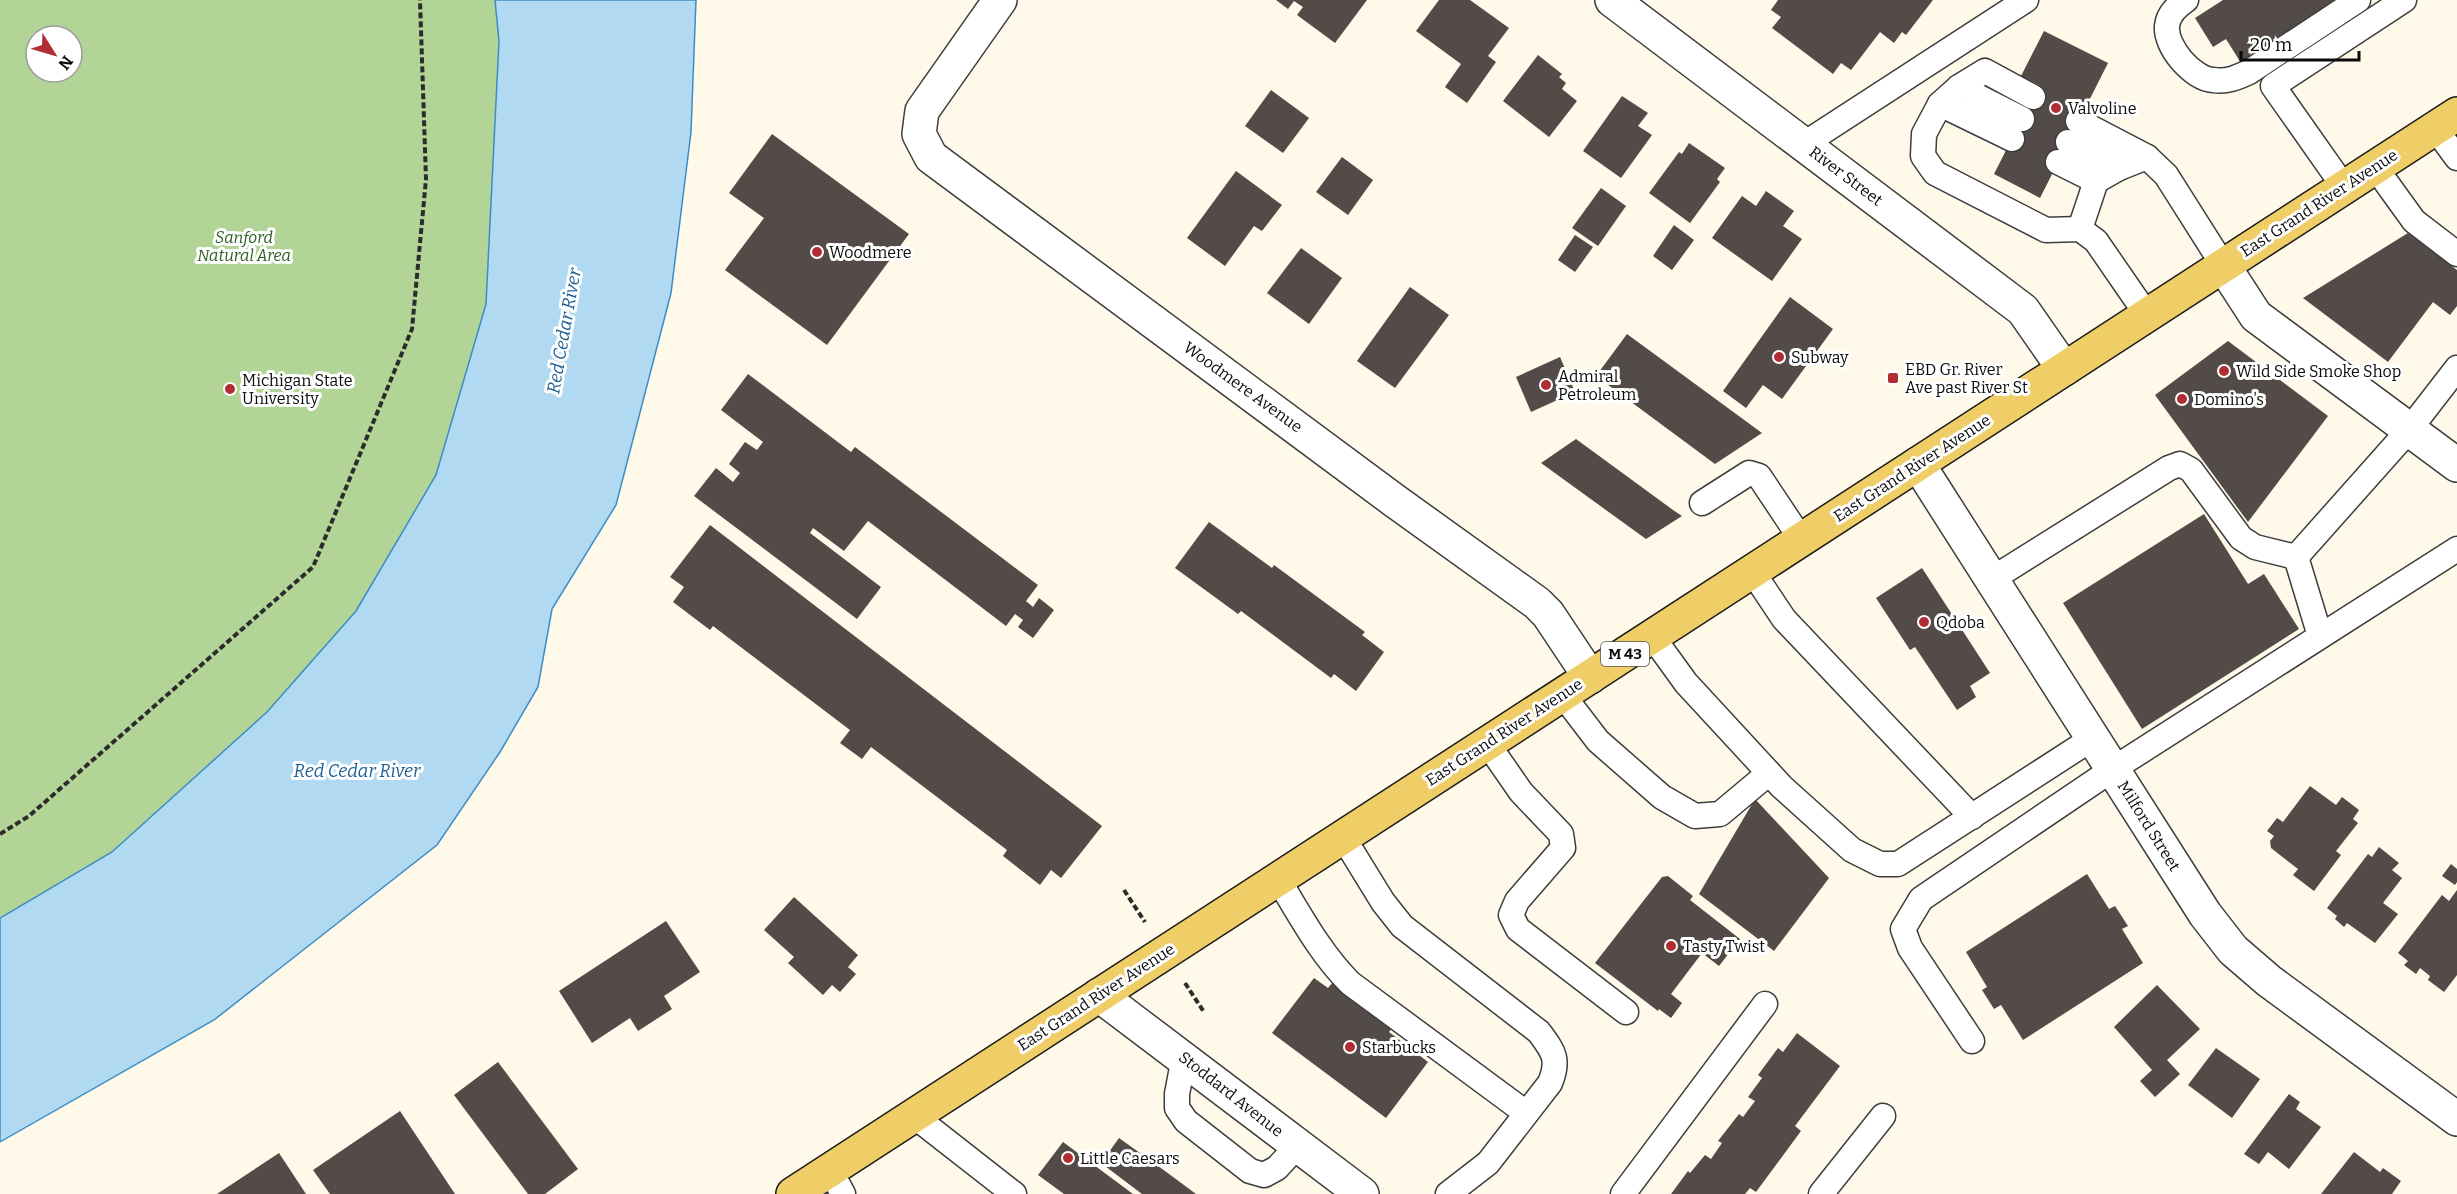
<svg xmlns="http://www.w3.org/2000/svg" width="2457" height="1194" viewBox="0 0 2457 1194" font-family="Bitter,serif">
<style>
.forest{fill:#b2d496;fill-rule:evenodd}
.water{fill:#b1d9f1;stroke:#3d8dc3;stroke-width:1.5}
.building{fill:#524b47}
.lines{fill:none;stroke-linecap:round;stroke-linejoin:round}
.service-casing{stroke:#3d3d3d;stroke-width:27}
.minor-casing{stroke:#3d3d3d;stroke-width:36}
.primary-casing{stroke:#1b1b1b;stroke-width:36}
.path{stroke:#2c2c2c;stroke-width:4;stroke-dasharray:6 3;stroke-linecap:butt}
.service{stroke:#fff;stroke-width:24}
.minor{stroke:#fff;stroke-width:33}
.primary{stroke:#efce67;stroke-width:33}
.poi-dot{fill:#af2d33;stroke:#fff;stroke-width:2}
.labels{text-anchor:middle;dominant-baseline:central;stroke-width:6;stroke-linejoin:round;paint-order:stroke}
.shield{fill:#fff;stroke:#545454;stroke-width:1.5}
.shield-label{font-size:15px;font-weight:bold;fill:#0a0a0a}
.poi-label{font-size:16px;fill:#0a0a0a;stroke:#fff;text-anchor:start}
.street-label{font-size:16px;fill:#0a0a0a;stroke:#fff}
.park-label{font-size:16px;font-style:italic;fill:#2c5c20;stroke:#fff}
.water-label{font-size:18px;font-style:italic;fill:#1d5f92;stroke:#fff}
</style>
<rect width="100%" height="100%" fill="#fef9e9"/>
<path class="forest" d="M0,0h495l4,41 -13,263 -50,171 -80,136 -89,101 -155,140 -112,66zM36,36h36v36h-36z"/>
<path class="water" d="M495,0h201l-5,132 -20,161 -55,212 -64,104 -14,78 -38,65 -63,93 -223,175 -214,122v-224l112,-66 155,-140 89,-101 80,-136 50,-171 13,-263z"/>
<g class="building">
<path d="M1276,0h91l-32,43 -38,-28 6,-8 -9,-6 -6,8z"/>
<path d="M1439,0h31l39,28 -21,28 8,6 -29,41 -22,-16 16,-23 -45,-33z"/>
<path d="M1778,0h155l-27,35 -4,-3 -8,11 -14,-11 -29,38 -10,-7 -8,11 -61,-46 9,-11 -10,-7z"/>
<path d="M2223,0h131l-113,63 -15,-24 -13,8 -18,-29z"/>
<path d="M2044,31l64,32 -68,135 -46,-24 45,-89 -18,-9z"/>
<path d="M1538,55l24,19 -3,3 7,6 -4,6 15,12 -28,36 -46,-36z"/>
<path d="M1271,90l38,28 -26,35 -38,-27z"/>
<path d="M1622,96l26,17 -10,13 14,9 -31,43 -38,-27z"/>
<path d="M772,134l137,100 -82,111 -102,-75 39,-52 -35,-25z"/>
<path d="M1689,143l36,25 -8,11 3,3 -30,41 -41,-30 30,-41 3,2z"/>
<path d="M1342,157l31,23 -25,35 -32,-23z"/>
<path d="M1236,171l46,34 -20,26 -8,-5 -29,40 -38,-28z"/>
<path d="M1601,188l25,18 -28,40 -26,-18z"/>
<path d="M1766,191l28,20 -11,15 19,13 -30,42 -60,-43 30,-42 14,10z"/>
<path d="M1674,225l20,15 -22,30 -19,-14z"/>
<path d="M2408,233l49,37v36l-7,9 -17,-13 -45,60 -85,-64z"/>
<path d="M1575,235l18,12 -18,25 -17,-12z"/>
<path d="M1301,248l41,30 -33,46 -42,-31z"/>
<path d="M1410,287l39,28 -54,73 -38,-27z"/>
<path d="M1790,297l43,32 -51,70 -19,-14 -17,23 -23,-17z"/>
<path d="M1627,334l135,99 -47,31 -119,-88z"/>
<path d="M2228,341l100,75 -80,106 -93,-127z"/>
<path d="M1560,357l15,35 -44,20 -15,-35z"/>
<path d="M748,374l103,78 4,-5 183,138 -12,16 7,6 6,-9 15,12 -21,28 -15,-11 5,-7 -8,-6 -9,12 -138,-105 -24,30 -31,-23 -3,5 71,54 -24,32 -163,-123 22,-28 17,14 7,-9 -11,-9 16,-22 12,8 6,-8 -42,-32z"/>
<path d="M1576,439l97,71 9,6 -36,23 -105,-76z"/>
<path d="M2204,514l44,70 16,-10 35,55 -157,100 -79,-126z"/>
<path d="M1209,522l63,46 2,-3 91,67 -3,3 22,17 -28,39 -22,-17 -3,4 -90,-67 -3,3 -63,-46z"/>
<path d="M710,525l392,301 -41,52 -10,-8 -11,15 -37,-29 4,-6 -136,-103 -9,12 -22,-16 10,-13 -137,-104 -3,4 -37,-28 11,-15 -14,-10z"/>
<path d="M1922,568l68,105 -20,13 6,11 -19,13 -42,-63 -5,3 -34,-52z"/>
<path d="M2310,786l26,19 6,-8 17,13 -6,9 5,4 -22,28 5,4 -27,36 -21,-16 5,-6 -27,-21 -1,-7 4,-5 -7,-5 10,-13 6,4z"/>
<path d="M1755,799l74,79 -55,73 -75,-57z"/>
<path d="M2379,847l20,16 -7,7 10,8 -19,25 15,11 -23,29 -28,-20 -3,4 -9,-8 2,-3 -10,-8 41,-54 4,3z"/>
<path d="M2451,864l6,5v13l-2,3 -13,-9z"/>
<path d="M2087,874l22,35 6,-3 13,20 -6,3 21,34 -120,77 -22,-35 -7,4 -12,-19 5,-3 -21,-35z"/>
<path d="M1668,876l25,20 -3,4 50,39 -21,27 -17,-13 -31,41 11,9 -11,15 -12,-9 -1,2 -63,-48 67,-86z"/>
<path d="M2457,890v85l-13,17 -16,-12 2,-4 -10,-8 -4,6 -12,-9 4,-4 -10,-8 44,-58 7,6z"/>
<path d="M794,897l64,58 -10,12 8,7 -16,18 -8,-7 -9,10 -35,-32 6,-6 -30,-27z"/>
<path d="M666,921l34,51 -36,24 8,13 -34,22 -8,-13 -38,25 -33,-52z"/>
<path d="M1314,978l14,10 5,-6 60,45 -4,5 39,30 -42,56 -114,-85z"/>
<path d="M2157,985l43,44 -33,31 13,14 -25,23 -15,-16 12,-11 -38,-43z"/>
<path d="M1797,1033l43,33 -45,60 6,5 -45,61 -6,-4 -5,6h-74l17,-23 2,2 15,-18 6,4 11,-16 -4,-2 21,-27 4,3 12,-16 -7,-4 14,-19 -4,-3 20,-27 5,4z"/>
<path d="M2216,1048l44,31 -28,39 -44,-33z"/>
<path d="M498,1062l80,107 -33,25h-17l-74,-99z"/>
<path d="M2289,1094l11,8 -4,7 25,18 -32,42 -21,-17 -9,12 -15,-10z"/>
<path d="M400,1111l55,83h-125l-17,-24z"/>
<path d="M1119,1138l46,33 31,23h-54l-41,-31z"/>
<path d="M1063,1142l70,52h-69l-26,-19z"/>
<path d="M2354,1152l26,20 3,-4 18,13 -9,13h-71z"/>
<path d="M279,1153l27,41h-89z"/>
</g>
<g class="lines">
<defs>
<g id="service">
<path d="M2186,0c-9,6 -18,15 -19,26 -2,21 26,53 46,54 14,2 23,-2 36,-8l109,-72"/>
<path d="M1959,87l63,32"/>
<path d="M2033,97l-48,-26 -26,16 -19,17 -16,30 -1,22 12,17 111,57 34,-1 16,12 51,74"/>
<path d="M1940,104l72,35"/>
<path d="M2078,121l69,36 19,18 57,90"/>
<path d="M2435,128l22,30"/>
<path d="M2068,142l51,26"/>
<path d="M1804,144l222,-144"/>
<path d="M2058,162l38,19 23,-13 28,-11"/>
<path d="M2375,167l39,54 43,33"/>
<path d="M2344,187l-71,-101 131,-86"/>
<path d="M2080,229l16,-48"/>
<path d="M1702,503l47,-30 10,3 42,63"/>
<path d="M2296,557l24,79"/>
<path d="M1752,571l32,48 188,198"/>
<path d="M1992,579l177,-111 11,-4 11,6 50,68 14,9 41,10 113,-127 48,-62"/>
<path d="M1652,636l34,47 96,104 70,63 28,14h18l195,-126"/>
<path d="M1562,694l36,47 64,56 33,19 25,-2 49,-41"/>
<path d="M1487,743l34,49 40,42 2,14 -46,53 -6,14 7,14 108,83"/>
<path d="M1343,837l40,65 19,24 137,106c14,19 21,27 11,51l-62,80 -40,31"/>
<path d="M1278,879c22,36 42,74 72,104l176,130"/>
<path d="M1972,1041l-62,-93 -7,-19 18,-30 192,-130 344,-220"/>
<path d="M1184,1057l-7,37v14l9,13 64,50 14,4 13,-7 21,-23"/>
<path d="M913,1115l101,79"/>
<path d="M830,1170l13,24"/>
<path d="M1623,1194l142,-190"/>
<path d="M1821,1194l62,-78"/>
</g>
<g id="minor">
<path d="M1000,0l-78,111 -3,23 12,23 464,344 142,102 11,11 42,63"/>
<path d="M1612,0l411,310 41,59"/>
<path d="M2223,265l33,51 201,149"/>
<path d="M1918,464l287,450 28,36 36,31 188,138"/>
<path d="M1099,995l263,199"/>
</g>
<path id="primary" d="M793,1194l1664,-1080"/>
</defs>
<use href="#service" class="service-casing"/>
<use href="#minor" class="minor-casing"/>
<use href="#primary" class="primary-casing"/>
<g class="path">
<path d="M0,834l29,-18 284,-249 99,-238 14,-150 -6,-179"/>
<path d="M1124,890l21,32"/>
<path d="M1185,983l19,29"/>
</g>
<use href="#service" class="service"/>
<use href="#minor" class="minor"/>
<use href="#primary" class="primary"/>
</g>
<g class="poi-dot">
<circle cx="2056" cy="108" r="6"/>
<circle cx="817" cy="252" r="6"/>
<circle cx="1779" cy="357" r="6"/>
<circle cx="2224" cy="371" r="6"/>
<rect x="1887" y="372" width="12" height="12" rx="3"/>
<circle cx="1546" cy="385" r="6"/>
<circle cx="230" cy="389" r="6"/>
<circle cx="2182" cy="399" r="6"/>
<circle cx="1924" cy="622" r="6"/>
<circle cx="1671" cy="946" r="6"/>
<circle cx="1350" cy="1047" r="6"/>
<circle cx="1068" cy="1158" r="6"/>
</g>
<g class="labels">
<rect class="shield" x="1601" y="642" width="48" height="24" rx="4.5"/>
<g class="shield-label">
<text x="1625" y="654">M 43</text>
</g>
<g class="poi-label">
<text x="2068" y="108">Valvoline</text>
<text x="829" y="252">Woodmere</text>
<text x="1791" y="357">Subway</text>
<text x="1905" y="369">EBD Gr. River<tspan x="1905" dy="18">Ave past River St</tspan></text>
<text x="2236" y="371">Wild Side Smoke Shop</text>
<text x="1558" y="376">Admiral<tspan x="1558" dy="18">Petroleum</tspan></text>
<text x="242" y="380">Michigan State<tspan x="242" dy="18">University</tspan></text>
<text x="2194" y="399">Domino's</text>
<text x="1936" y="622">Qdoba</text>
<text x="1683" y="946">Tasty Twist</text>
<text x="1362" y="1047">Starbucks</text>
<text x="1080" y="1158">Little Caesars</text>
</g>
<g class="street-label">
<text transform="translate(1846 176) rotate(37)">River Street</text>
<text transform="translate(2319 203) rotate(-33)">East Grand River Avenue</text>
<text transform="translate(1243 387) rotate(36)">Woodmere Avenue</text>
<text transform="translate(1912 468) rotate(-33)">East Grand River Avenue</text>
<text transform="translate(1504 732) rotate(-33)">East Grand River Avenue</text>
<text transform="translate(2149 826) rotate(58)">Milford Street</text>
<text transform="translate(1096 997) rotate(-33)">East Grand River Avenue</text>
<text transform="translate(1231 1094) rotate(38)">Stoddard Avenue</text>
</g>
<g class="park-label">
<text x="244" y="237">Sanford<tspan x="244" dy="18">Natural Area</tspan></text>
</g>
<g class="water-label">
<text transform="translate(564 331) rotate(-80)">Red Cedar River</text>
<text x="357" y="771">Red Cedar River</text>
</g>
</g>
<g transform="translate(54 54) rotate(127)"><circle r="28" fill="#ffffff" stroke="#9d9d9d" stroke-width="1.5"/>
<path d="M0-4.5L10 22L0 15L-10 22Z" fill="#af2d33"/>
<text y="-9" font-size="16" font-weight="bold" text-anchor="middle" fill="#0a0a0a">N</text>
</g>
<path d="M2241 51v9h118v-9" fill="none" stroke="#0a0a0a" stroke-width="3"/>
<text x="2250" y="51" font-size="18" fill="#0a0a0a" stroke="#ffffff" stroke-width="4.5" paint-order="stroke">20 m</text>
</svg>
